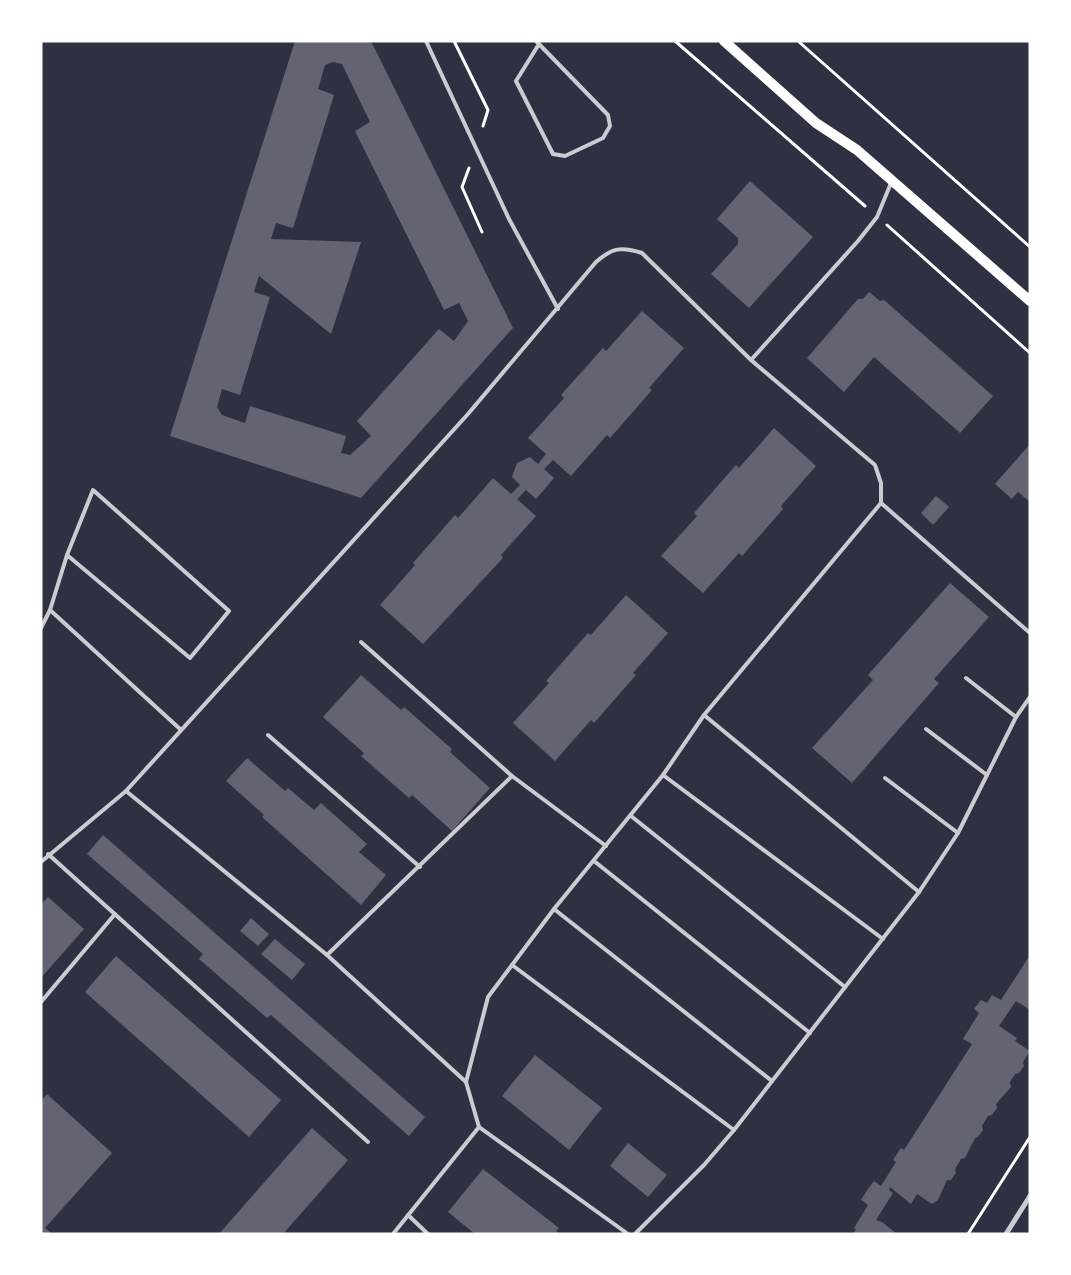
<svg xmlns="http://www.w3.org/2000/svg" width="1071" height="1275" viewBox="0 0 1071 1275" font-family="Lato,sans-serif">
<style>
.building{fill:#626471;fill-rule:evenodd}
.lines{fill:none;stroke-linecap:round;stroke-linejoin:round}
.path{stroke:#fff;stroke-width:3}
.service{stroke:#caccd0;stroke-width:4}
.minor{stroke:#caccd0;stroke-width:5}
.secondary{stroke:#fff;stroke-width:10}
</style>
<rect width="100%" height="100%" fill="#2d3142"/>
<g class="building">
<path d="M295,41h76l142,287 -152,170 -191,-62zM333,62l9,2 28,58 -15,9 89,179 15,-7 9,18 -14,20 -15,-12 -82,92 14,15 -21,19 -9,-2 5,-17 -96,-30 -5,17 -23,-8 -5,-8 5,-18 18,6 30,-98 -16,-5 5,-16 72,58 30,-92 -90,-3 5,-16 17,5 41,-133 -16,-6 7,-24z"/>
<path d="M750,181l63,56 -64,71 -38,-34 27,-30v-6l-21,-19z"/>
<path d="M869,292l11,9 4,-1 109,96 -33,37 -86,-76 -30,35 -37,-34 51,-59h5z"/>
<path d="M642,311l42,37 -35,40 3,2 -42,48 -3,-3 -36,41 -18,-16 -9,9 10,9 -18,21 -10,-9 -9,9 19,17 -35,39 2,3 -80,86 -43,-39 35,-40 -2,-2 42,-48 3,3 35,-40 18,16 9,-9 -8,-8 5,-14 13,-6 8,7 8,-10 -18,-16 36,-40 -3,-3 42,-47 3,3z"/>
<path d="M774,428l42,38 -35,40 2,3 -41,47 -3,-3 -36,40 -42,-37 36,-40 -3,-3 42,-48 3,3z"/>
<path d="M1030,444v58l-12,-10 -6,7 -17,-15z"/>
<path d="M936,496l13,11 -16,18 -12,-12z"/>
<path d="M950,583l39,34 -55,62 5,4 -87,100 -40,-35 61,-68 -5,-5z"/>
<path d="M626,595l42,38 -35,40 3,2 -42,48 -3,-3 -36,41 -42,-38 36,-40 -3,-2 42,-48 3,2z"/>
<path d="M361,675l40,35 3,-3 48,42 -2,3 40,36 -38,43 -40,-36 -3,3 -48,-42 3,-3 -41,-36z"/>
<path d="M247,758l38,33 3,-3 26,22 7,-7 46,41 -8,8 27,23 -25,30 -99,-88 2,-2 -38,-34z"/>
<path d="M103,835l322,282 -16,19 -138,-121 -4,3 -68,-59 4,-5 -116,-100z"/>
<path d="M48,897l36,32 -43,49v-74z"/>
<path d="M251,918l18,16 -11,12 -18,-15z"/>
<path d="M275,939l30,25 -13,16 -31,-26z"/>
<path d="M1030,955v55l-14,-9 -17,25 18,12 -2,3 15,10 -7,11 1,4 -5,7 -4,1 -5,8 1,5 -15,17 1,4 -5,7 -4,1 -6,10 1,4 -5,7 -3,1 -10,20 -4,1 -6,10 1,4 -5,7h-4l-9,20 -6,4 -15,-10 -6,10 -21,-17 -1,3 4,3 -17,27 6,2 15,12h-44l3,-5 -2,-1 14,-23 -7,-5 7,-11 6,-8 7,5 15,-24 -3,-2 8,-12 3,2 68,-106 -9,-5 16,-26 -5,-4 7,-9 6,3 5,-8 9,5z"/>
<path d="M116,956l165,144 -32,37 -164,-145z"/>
<path d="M535,1055l67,53 -33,42 -67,-54z"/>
<path d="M47,1094l65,59 -67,75 7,6h-11v-133z"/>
<path d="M312,1128l36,32 -65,74h-64z"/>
<path d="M628,1143l39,32 -19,22 -38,-31z"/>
<path d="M483,1169l76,59 -3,3 4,3h-85l-27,-22z"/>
</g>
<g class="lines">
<g class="path">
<path d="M454,41l34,69 -5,16"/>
<path d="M675,41l190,165"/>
<path d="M798,41l232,206"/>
<path d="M469,168l-7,19 20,45"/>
<path d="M887,225l143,128"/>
<path d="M968,1234l62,-97"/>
</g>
<g class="service">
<path d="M426,41l83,178 49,90"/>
<path d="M536,41l72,74 2,11 -7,12 -38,18 -12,-2 -37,-73 23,-37"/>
<path d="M751,360l107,-119 19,-24 14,-34"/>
<path d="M93,490l136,121 -39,47 -123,-103z"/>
<path d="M881,503l149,130"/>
<path d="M50,610l130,119"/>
<path d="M41,628l9,-18 17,-55"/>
<path d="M361,642l151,134"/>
<path d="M966,678l50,39"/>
<path d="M704,715l215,177"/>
<path d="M926,729l61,46"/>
<path d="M268,735l152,132"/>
<path d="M663,775l220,164"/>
<path d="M885,778l73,55"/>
<path d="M126,791l201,164 139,127"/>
<path d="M631,816l214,171"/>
<path d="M48,854l320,288"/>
<path d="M594,861l216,172"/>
<path d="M41,862l85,-71 342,-377 128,-152c16,-14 25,-16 46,-9l109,107 124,105 6,18v20l-177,212 -41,60 -109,134 -66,88 -22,85 13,45 -86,107"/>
<path d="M554,909l218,172"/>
<path d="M327,955l185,-179 94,70"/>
<path d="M512,965l222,165"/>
<path d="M41,1002l74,-88"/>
<path d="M479,1127l149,107"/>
<path d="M408,1215l20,19"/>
<path d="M635,1234l69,-69 30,-35 185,-238 39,-59 58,-116 14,-20"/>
</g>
<path class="minor" d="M1006,1234l24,-38"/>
<path class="secondary" d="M724,41l92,82 41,27 173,151"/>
</g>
<rect width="1071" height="1275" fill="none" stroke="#ffffff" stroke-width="85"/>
</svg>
